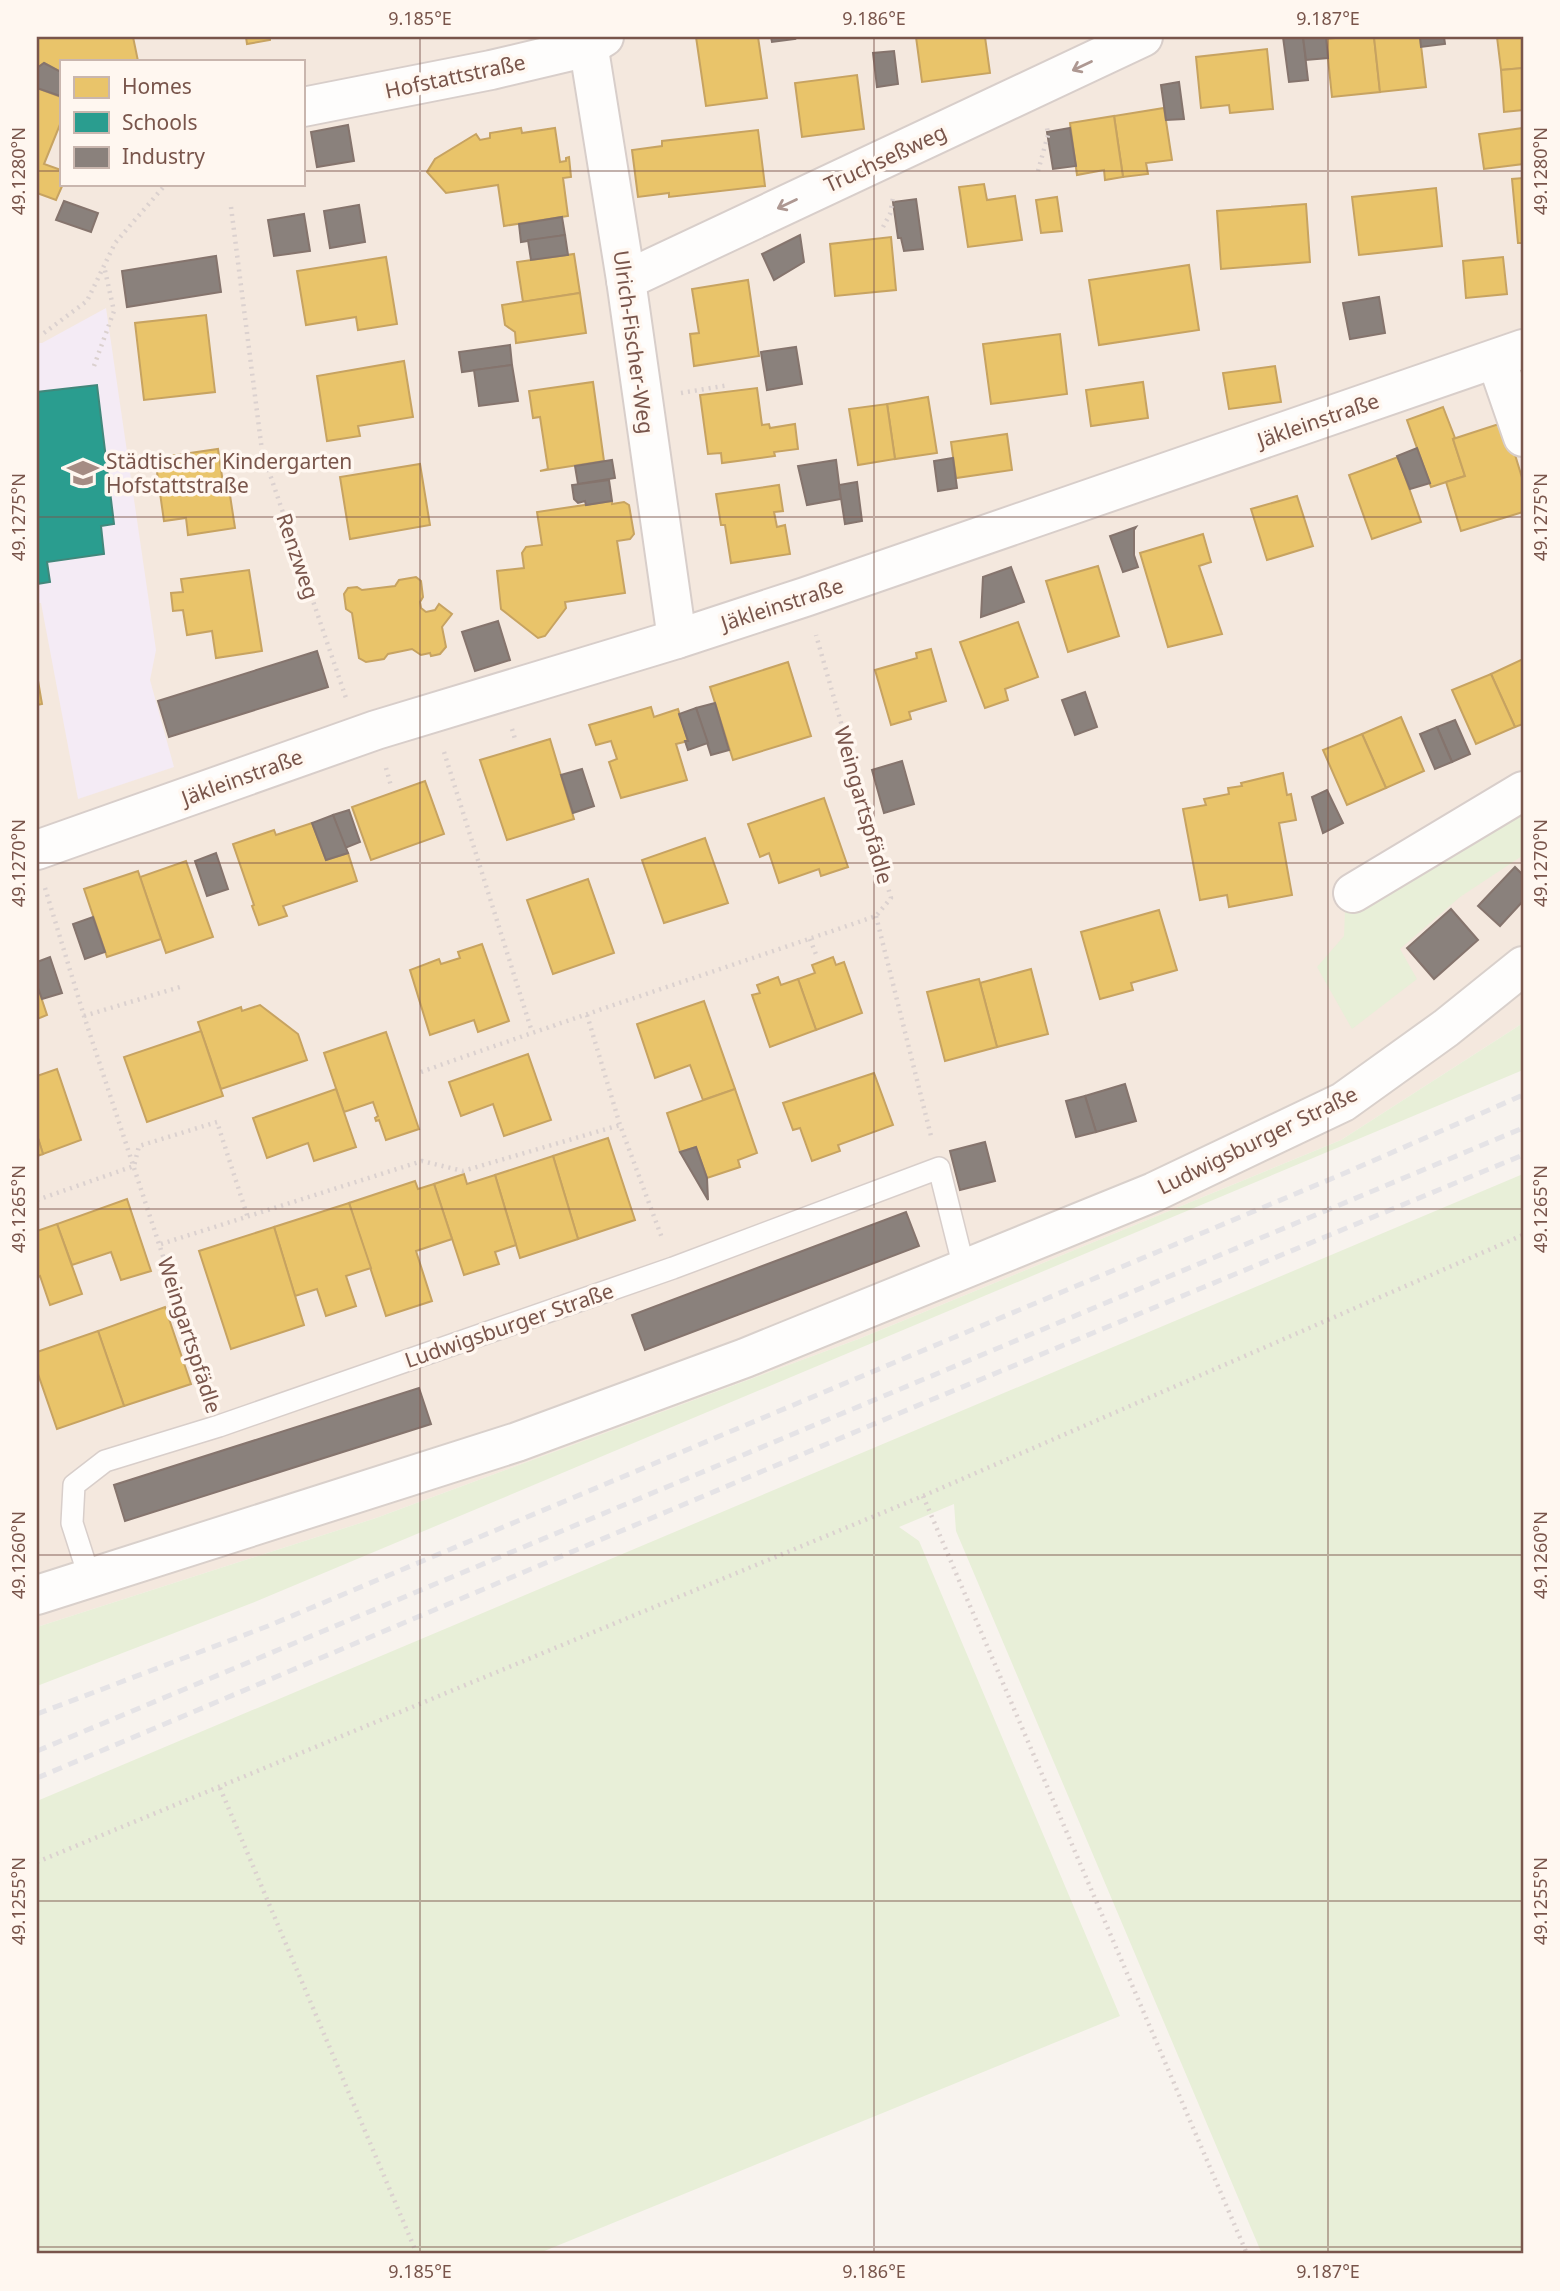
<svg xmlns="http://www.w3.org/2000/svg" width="1560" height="2291" viewBox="0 0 1560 2291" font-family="'Noto Sans',sans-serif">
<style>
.residential{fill:#f4e8de;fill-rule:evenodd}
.education{fill:#f4ebf5}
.green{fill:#e8efd8}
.homes{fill:#e9c46a;stroke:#c7a361;stroke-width:2}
.schools{fill:#2a9d8f;stroke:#42877b;stroke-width:2}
.industry{fill:#8a817c;stroke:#85746d;stroke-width:2}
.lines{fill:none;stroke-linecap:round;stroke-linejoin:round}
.service-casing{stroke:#d8ceca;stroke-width:24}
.minor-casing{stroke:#d8ceca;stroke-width:42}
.secondary-casing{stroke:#d9d0cb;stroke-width:42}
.path{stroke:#dbd1cf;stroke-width:4.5;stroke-dasharray:2 5;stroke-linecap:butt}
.service{stroke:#fefdfc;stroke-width:21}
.minor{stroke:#fefdfc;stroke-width:38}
.secondary{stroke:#fefdfc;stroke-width:38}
.rail{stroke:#e5e3e6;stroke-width:5;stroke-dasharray:10 7;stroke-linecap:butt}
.oneway{stroke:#ae9892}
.ticks{fill:none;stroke:#79554b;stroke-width:2;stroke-opacity:0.45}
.labels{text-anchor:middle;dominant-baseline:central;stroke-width:7;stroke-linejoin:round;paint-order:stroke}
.street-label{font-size:21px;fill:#79554b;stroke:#fff7f0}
.poi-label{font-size:21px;fill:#79554b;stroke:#fff7f0;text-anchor:start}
.neatline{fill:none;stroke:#79554b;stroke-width:2.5}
.ticks-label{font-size:18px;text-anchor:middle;fill:#79554b}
</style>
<rect width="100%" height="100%" fill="#f8f3ee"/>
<path class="residential" d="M37,37h1486v986l-182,117 -480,198 -485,180 -339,109zM61,61h242v123h-242z"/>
<path class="education" d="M106,308l50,342 -6,30 24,87 -96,32 -37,-196h-4v-260h5z"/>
<g class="green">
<path d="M1523,802v56l-1,-2 -62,41 -60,52 17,30 -65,50 -35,-62 27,-31 1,-25z"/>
<path d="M1523,1023v47l-1266,531 -220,85v-59l339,-109 485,-180 480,-198z"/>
<path d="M1523,1174v1080h-261l-306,-723 -2,-27 -55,23 20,14 201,475 -583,238h-500v-453z"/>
</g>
<g class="homes">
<path d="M37,37h96l5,24h-77v11l-17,-9 -7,5z"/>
<path d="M246,37h24v3l-23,4z"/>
<path d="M696,37h62l9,61 -61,8z"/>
<path d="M916,37h69l5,36 -68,9z"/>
<path d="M1345,37h29l6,55 -48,5 -6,-58z"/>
<path d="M1374,37h46l6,50 -46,5z"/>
<path d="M1497,37h26v31l-22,2z"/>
<path d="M1267,49l6,60 -43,4 -1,-8 -28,3 -5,-51z"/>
<path d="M1523,68v42l-19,2 -3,-42z"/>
<path d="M857,75l7,54 -62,8 -7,-54z"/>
<path d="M37,88l24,9v25l-17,42 17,6 2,14 -7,16 -19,-7z"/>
<path d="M1164,108l8,52 -26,3 2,11 -25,3 -9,-61z"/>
<path d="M1114,116l9,61 -18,3 -1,-10 -27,5 -7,-52z"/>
<path d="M521,128l1,5 33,-5 5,34 6,-1v-3l3,-1 2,20 -8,1 5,38 -64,10 -6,-41 -52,8 -19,-21 8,-13 41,-25 4,6 10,-2v-5z"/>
<path d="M1523,128v36l-39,5 -5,-35z"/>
<path d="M758,130l7,56 -96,11v-4l-31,4 -6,-47 30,-4v-5z"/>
<path d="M1523,178v65h-5l-6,-64z"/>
<path d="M984,184l3,16 28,-4 7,44 -54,7 -9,-60z"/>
<path d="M1436,188l6,58 -83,9 -7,-58z"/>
<path d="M1057,197l5,34 -21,2 -5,-33z"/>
<path d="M1306,204l4,58 -89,7 -4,-58z"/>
<path d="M891,237l5,53 -61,6 -5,-52z"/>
<path d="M574,254l6,39 -57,9 -6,-40z"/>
<path d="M386,257l11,67 -39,6 -2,-13 -50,8 -9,-54z"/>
<path d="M1503,257l4,37 -41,4 -3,-37z"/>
<path d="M1189,265l10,65 -100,15 -10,-65z"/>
<path d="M748,280l11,76 -65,10 -4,-32 9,-1 -7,-44z"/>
<path d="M580,293l6,40 -70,10 -1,-11 -10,-7 -3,-20z"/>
<path d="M206,315l9,77 -71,8 -9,-77z"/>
<path d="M1060,334l7,60 -76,10 -8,-60z"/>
<path d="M404,361l9,56 -55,9 2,10 -33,5 -10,-65z"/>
<path d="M1275,366l6,36 -52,7 -6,-36z"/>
<path d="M593,382l11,79 -64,10 8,-2 -8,-52 -7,1 -4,-27z"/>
<path d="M1143,382l5,36 -57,8 -5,-36z"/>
<path d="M757,388l5,37 7,-1 1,4 25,-4 3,25 -24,3 1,4 -53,7 -1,-10 -13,1 -8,-59z"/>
<path d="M928,397l9,56 -42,6 -8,-55z"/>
<path d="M887,404l8,55 -37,6 -9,-56z"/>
<path d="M1443,407l12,31 -2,1 12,37 -34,11 -24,-67z"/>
<path d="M1505,422l18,59v31l-62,19 -15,-49 19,-6 -12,-37z"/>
<path d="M1007,434l5,36 -56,8 -5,-36z"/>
<path d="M218,449l5,34 5,-1 7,46 -47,7 -2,-17 -22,3 -9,-63z"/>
<path d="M1398,457l23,65 -49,17 -23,-64z"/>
<path d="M420,464l10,61 -80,14 -10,-62z"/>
<path d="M779,485l4,26 -9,1 3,15 8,-2 5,29 -59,9 -6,-38h-4l-5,-31z"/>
<path d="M1297,496l16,50 -46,14 -16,-51z"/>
<path d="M612,501v3l12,-2 5,3 5,29 -4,5 -13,2 8,52 -60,9 1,6 -21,28 -7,2 -37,-29 -4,-38 27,-3 -2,-15 4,-6 16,-2 -5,-33z"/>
<path d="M1203,534l8,28 -12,4 23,68 -54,13 -28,-94z"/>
<path d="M1098,566l21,70 -51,16 -22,-71z"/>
<path d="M249,570l13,81 -46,7 -4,-27 -25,4 -4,-25 -10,1 -2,-18 12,-1 -2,-13z"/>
<path d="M416,577l5,4 2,16 -3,5 1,6 5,4 9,-2 4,-6 13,10 -10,13 4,20 -6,7 -9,2 -1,-3 -9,2 -9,-6 -24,5 -4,5 -18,3 -7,-4 -7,-45 -6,-4 -2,-15 4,-6 9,-1 5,3 33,-4 4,-6z"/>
<path d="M1018,622l20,55 -33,12 3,11 -23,8 -25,-66z"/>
<path d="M931,649l15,52 -37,11 2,7 -20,6 -16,-55 42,-12 -1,-5z"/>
<path d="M1523,659v65l-8,3 -24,-53z"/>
<path d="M788,662l23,74 -78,24 -23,-73z"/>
<path d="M1491,674l24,53 -39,17 -24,-54z"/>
<path d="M37,675l5,29 -5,1z"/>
<path d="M651,707l3,10 24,-8 10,32 -12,3 11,36 -66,18 -12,-36 8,-3 -6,-18 -15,4 -7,-20z"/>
<path d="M1401,717l23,54 -38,17 -24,-54z"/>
<path d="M1362,734l24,54 -39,17 -24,-55z"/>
<path d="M550,739l24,80 -67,21 -27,-80z"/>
<path d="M1283,773l4,22 4,-1 5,26 -17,3 13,72 -63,12 -2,-12 -27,5 -17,-91 23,-4 -2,-6 25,-5 -1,-6 14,-2 -1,-3z"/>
<path d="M425,781l19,53 -73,26 -19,-53z"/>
<path d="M824,798l24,69 -27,9 -2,-7 -40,14 -10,-30 -9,4 -12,-33z"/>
<path d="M312,823l14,37 22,-7 9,28 -74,25 4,10 -28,9 -7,-19 2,-1 -21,-61 41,-14 2,5z"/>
<path d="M705,838l23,65 -64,20 -22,-63z"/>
<path d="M186,861l27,76 -47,16 -26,-76z"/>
<path d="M138,871l23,68 -54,18 -23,-68z"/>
<path d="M588,879l26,74 -61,21 -26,-74z"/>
<path d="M1159,910l18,60 -46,13 2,7 -33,9 -19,-67z"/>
<path d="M482,944l27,77 -31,11 -4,-12 -44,15 -20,-65 29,-11 2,5 19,-6 -2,-6z"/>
<path d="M833,957l3,8 8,-3 18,51 -46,17 -18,-51 17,-6 -3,-8z"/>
<path d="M1031,969l17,65 -51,13 -17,-64z"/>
<path d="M778,977l3,8 17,-6 18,51 -46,17 -18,-52 8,-2 -3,-8z"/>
<path d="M979,979l18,68 -52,14 -18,-69z"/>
<path d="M37,985l10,30 -10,4z"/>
<path d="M704,1001l31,88 -32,11 -13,-35 -35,13 -18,-54z"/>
<path d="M260,1005l38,29 9,26 -86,29 -23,-67 43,-15 1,4z"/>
<path d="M201,1031l22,65 -76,26 -23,-65z"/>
<path d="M386,1032l33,97 -33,11 -7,-20 -3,1 -1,-3 3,-2 -5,-14 -29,10 -20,-59z"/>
<path d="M528,1054l23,66 -47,16 -11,-32 -32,12 -12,-34z"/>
<path d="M57,1069l24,71 -38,14 -6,-19v-59z"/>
<path d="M874,1073l19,52 -55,20 2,6 -28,10 -12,-33 -7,2 -10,-27z"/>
<path d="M336,1089l20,58 -42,14 -6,-18 -41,15 -14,-40z"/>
<path d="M735,1089l22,64 -19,7 2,7 -33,11 -11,-31 -16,5 -13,-39z"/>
<path d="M37,1135l6,19 -6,2z"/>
<path d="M608,1138l27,82 -57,19 -25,-83z"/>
<path d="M553,1156l25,83 -58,19 -25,-83z"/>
<path d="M464,1174l3,10 28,-9 21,70 -21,7 4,12 -35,11 -30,-91z"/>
<path d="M415,1181l3,8 16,-5 18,55 -36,12 16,50 -46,15 -37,-113z"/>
<path d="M127,1199l24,72 -30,9 -10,-28 -39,13 -15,-41z"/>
<path d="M349,1203l22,65 -25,8 10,30 -30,10 -9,-27 -22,7 -21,-69z"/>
<path d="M57,1224l25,70 -32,11 -10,-29 -3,2v-47z"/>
<path d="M274,1227l30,98 -73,24 -32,-98z"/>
<path d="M165,1307l26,77 -67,22 -26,-75z"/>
<path d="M98,1331l26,75 -67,23 -20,-58v-19z"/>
</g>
<path class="schools" d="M97,385l17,139 -13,2 3,28 -57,8 3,20 -13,2v-192z"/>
<g class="industry">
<path d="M771,37h23l1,2 -23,3z"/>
<path d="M1283,37h20l5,43 -19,2z"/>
<path d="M1303,37h23l2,21 -22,2z"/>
<path d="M1420,37h24l1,7 -24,3z"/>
<path d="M894,51l4,33 -21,3 -4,-34z"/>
<path d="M44,63l17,9 -1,24 -23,-8v-20z"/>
<path d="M1179,82l5,37 -18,1 -5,-35z"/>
<path d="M348,125l6,36 -37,6 -6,-35z"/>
<path d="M1070,128l6,38 -23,3 -6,-37z"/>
<path d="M916,199l7,50 -19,2 -3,-13h-3l-5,-36z"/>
<path d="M64,201l34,12 -7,19 -35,-12z"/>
<path d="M359,205l6,37 -35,6 -6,-37z"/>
<path d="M304,214l6,37 -36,5 -6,-36z"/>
<path d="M562,217l3,18 -44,7 -2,-18z"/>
<path d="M565,235l3,20 -37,5 -3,-20z"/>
<path d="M800,235l4,27 -30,18 -12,-26z"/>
<path d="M216,256l5,36 -94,15 -5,-36z"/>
<path d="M1379,297l6,36 -35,6 -7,-36z"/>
<path d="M510,345l2,20 -50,7 -3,-20z"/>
<path d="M796,347l6,37 -35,6 -6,-38z"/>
<path d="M512,365l6,36 -39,5 -5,-36z"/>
<path d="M1417,448l13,35 -20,6 -13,-33z"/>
<path d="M953,458l4,30 -19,3 -4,-30z"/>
<path d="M612,460l3,18 -37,6 -3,-18z"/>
<path d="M836,460l5,39 -34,6 -9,-39z"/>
<path d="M609,480l3,21 -26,4 -1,-4 -7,2 -4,-4 -2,-14z"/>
<path d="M857,482l5,39 -17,3 -6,-39z"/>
<path d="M1136,527l-2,3v25l4,12 -15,5 -13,-36z"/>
<path d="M1011,567l13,35 -43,15 2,-40z"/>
<path d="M498,621l12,39 -35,11 -13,-39z"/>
<path d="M317,651l11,36 -159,50 -11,-36z"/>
<path d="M1085,692l12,35 -22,8 -13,-35z"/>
<path d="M715,703l14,47 -18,5 -15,-47z"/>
<path d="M696,708l12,35 -20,7 -3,-9h3l-9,-27z"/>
<path d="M1455,720l15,34 -18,8 -15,-35z"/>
<path d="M1437,727l15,35 -17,7 -15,-35z"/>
<path d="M902,761l12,43 -30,9 -12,-43z"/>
<path d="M582,769l12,37 -21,7 -12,-38z"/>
<path d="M1327,790l16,33 -20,10 -11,-36z"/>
<path d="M349,810l11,32 -15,6 -12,-33z"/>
<path d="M333,815l15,38 -22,7 -14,-37z"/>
<path d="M216,853l12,36 -21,7 -12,-35z"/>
<path d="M1515,867l8,8v26l-23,25 -22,-20z"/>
<path d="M1451,909l27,31 -44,39 -27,-31z"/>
<path d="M93,917l12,35 -20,7 -12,-35z"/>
<path d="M50,957l12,36 -20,6 -5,-14v-23z"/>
<path d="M1125,1084l11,37 -40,11 -11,-36z"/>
<path d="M1085,1096l11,36 -20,5 -10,-36z"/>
<path d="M985,1142l10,39 -35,9 -10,-39z"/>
<path d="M696,1147l11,31 1,22 -28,-48z"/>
<path d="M906,1212l13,34 -274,104 -13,-35z"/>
<path d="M419,1388l12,36 -306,97 -11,-36z"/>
</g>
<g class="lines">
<defs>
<path id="service" d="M90,1579l-18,-56 2,-38 31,-24 114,-35 454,-158 266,-100 25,100"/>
<g id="minor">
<path d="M587,37l39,243 51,359"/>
<path d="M303,107l188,-37 97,-23 16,-10"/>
<path d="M626,280l517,-243"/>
<path d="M1496,359l27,78"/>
<path d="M37,850l339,-120 301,-91 128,-42 718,-248"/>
<path d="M1353,893l170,-102"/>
</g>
<path id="secondary" d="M37,1595l480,-153 228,-84 409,-166 189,-90 103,-74 77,-62"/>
</defs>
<use href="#service" class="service-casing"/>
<use href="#minor" class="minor-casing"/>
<use href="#secondary" class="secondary-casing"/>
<g class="path">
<path d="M1038,171l10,-36 -1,-7"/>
<path d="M231,207l31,244 84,247"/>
<path d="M883,227l7,-13 3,-16"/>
<path d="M37,333h7l43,-32 28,-58 51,-59"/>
<path d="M94,366l20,-55 -10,-45"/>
<path d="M681,393l48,-8"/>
<path d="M512,729l3,10"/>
<path d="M444,752l88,280"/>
<path d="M386,768l5,18"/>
<path d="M45,888l39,128 125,380"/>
<path d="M876,916l56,224"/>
<path d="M810,939l7,18"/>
<path d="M587,1015l33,110 42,113"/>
<path d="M84,1016l96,-29"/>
<path d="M421,1072c151,-54 304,-104 455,-156l15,-18 -75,-263"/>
<path d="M37,1200l97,-34 5,-20 78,-24 31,96"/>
<path d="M161,1244l261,-83 41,10 157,-46"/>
<path d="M923,1496l324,758"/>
<path d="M220,1788l197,466"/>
<path d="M37,1862l886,-366 600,-261"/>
</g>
<use href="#service" class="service"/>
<use href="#minor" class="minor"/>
<use href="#secondary" class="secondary"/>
<g class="rail">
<path d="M37,1714l231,-88 1084,-456 171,-75"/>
<path d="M37,1751l1486,-623"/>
<path d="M37,1778l889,-376 597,-247"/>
</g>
</g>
<defs><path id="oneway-shaft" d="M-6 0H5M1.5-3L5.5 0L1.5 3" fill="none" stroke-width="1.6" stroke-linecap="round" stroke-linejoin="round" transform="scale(1.75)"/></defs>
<g class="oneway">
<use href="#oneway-shaft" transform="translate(1082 66) rotate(155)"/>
<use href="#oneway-shaft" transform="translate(787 204) rotate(155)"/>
</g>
<path class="ticks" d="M420,37v2217M874,37v2217M1328,37v2217M37,171h24M303,171h1220M37,517h1486M37,863h1486M37,1209h1486M37,1555h1486M37,1901h1486M37,2247h1486"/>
<defs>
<symbol id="school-bare" viewBox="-9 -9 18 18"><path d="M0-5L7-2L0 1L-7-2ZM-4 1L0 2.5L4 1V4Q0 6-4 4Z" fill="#a58c84" stroke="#fff7f0" stroke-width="2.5" paint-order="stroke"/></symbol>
</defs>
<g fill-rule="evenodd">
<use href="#school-bare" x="61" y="451" width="44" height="44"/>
</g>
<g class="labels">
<g class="street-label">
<text transform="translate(455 76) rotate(-12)">Hofstattstraße</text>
<text transform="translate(885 158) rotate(-25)">Truchseßweg</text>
<text transform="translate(634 342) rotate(82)">Ulrich-Fischer-Weg</text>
<text transform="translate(1318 420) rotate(-19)">Jäkleinstraße</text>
<text transform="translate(298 556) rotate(71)">Renzweg</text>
<text transform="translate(782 604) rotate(-18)">Jäkleinstraße</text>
<text transform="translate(242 777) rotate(-20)">Jäkleinstraße</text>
<text transform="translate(864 805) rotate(74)">Weingartspfädle</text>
<text transform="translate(1257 1140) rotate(-26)">Ludwigsburger Straße</text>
<text transform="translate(509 1325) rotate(-19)">Ludwigsburger Straße</text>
<text transform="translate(190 1335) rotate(72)">Weingartspfädle</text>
</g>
<g class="poi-label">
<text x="106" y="461">Städtischer Kindergarten<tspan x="106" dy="24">Hofstattstraße</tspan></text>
</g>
</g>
<rect width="1560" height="2291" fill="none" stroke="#fff7f0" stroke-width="77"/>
<rect x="60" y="60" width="245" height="126" fill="#fff7f0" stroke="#c9b6ae" stroke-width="2"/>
<rect x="74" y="77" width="35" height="21" fill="#e9c46a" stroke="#c9b6ae" stroke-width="2"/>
<text x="122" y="94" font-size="21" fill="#79554b">Homes</text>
<rect x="74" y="112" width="35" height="21" fill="#2a9d8f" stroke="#c9b6ae" stroke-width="2"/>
<text x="122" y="130" font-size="21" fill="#79554b">Schools</text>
<rect x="74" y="147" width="35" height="21" fill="#8a817c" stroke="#c9b6ae" stroke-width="2"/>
<text x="122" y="164" font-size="21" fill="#79554b">Industry</text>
<rect x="38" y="38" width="1484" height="2214" class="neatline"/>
<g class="ticks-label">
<text x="420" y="25">9.185°E</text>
<text x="874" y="25">9.186°E</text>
<text x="1328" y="25">9.187°E</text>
<text transform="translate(19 171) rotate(-90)" y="6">49.1280°N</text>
<text transform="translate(1541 171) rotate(-90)" y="6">49.1280°N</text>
<text transform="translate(19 517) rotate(-90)" y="6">49.1275°N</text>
<text transform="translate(1541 517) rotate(-90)" y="6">49.1275°N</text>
<text transform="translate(19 863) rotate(-90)" y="6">49.1270°N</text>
<text transform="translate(1541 863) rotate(-90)" y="6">49.1270°N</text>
<text transform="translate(19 1209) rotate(-90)" y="6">49.1265°N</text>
<text transform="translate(1541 1209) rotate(-90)" y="6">49.1265°N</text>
<text transform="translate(19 1555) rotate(-90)" y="6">49.1260°N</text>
<text transform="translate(1541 1555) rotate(-90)" y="6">49.1260°N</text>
<text transform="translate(19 1901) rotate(-90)" y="6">49.1255°N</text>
<text transform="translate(1541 1901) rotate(-90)" y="6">49.1255°N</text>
<text x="420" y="2278">9.185°E</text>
<text x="874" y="2278">9.186°E</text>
<text x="1328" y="2278">9.187°E</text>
</g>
</svg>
